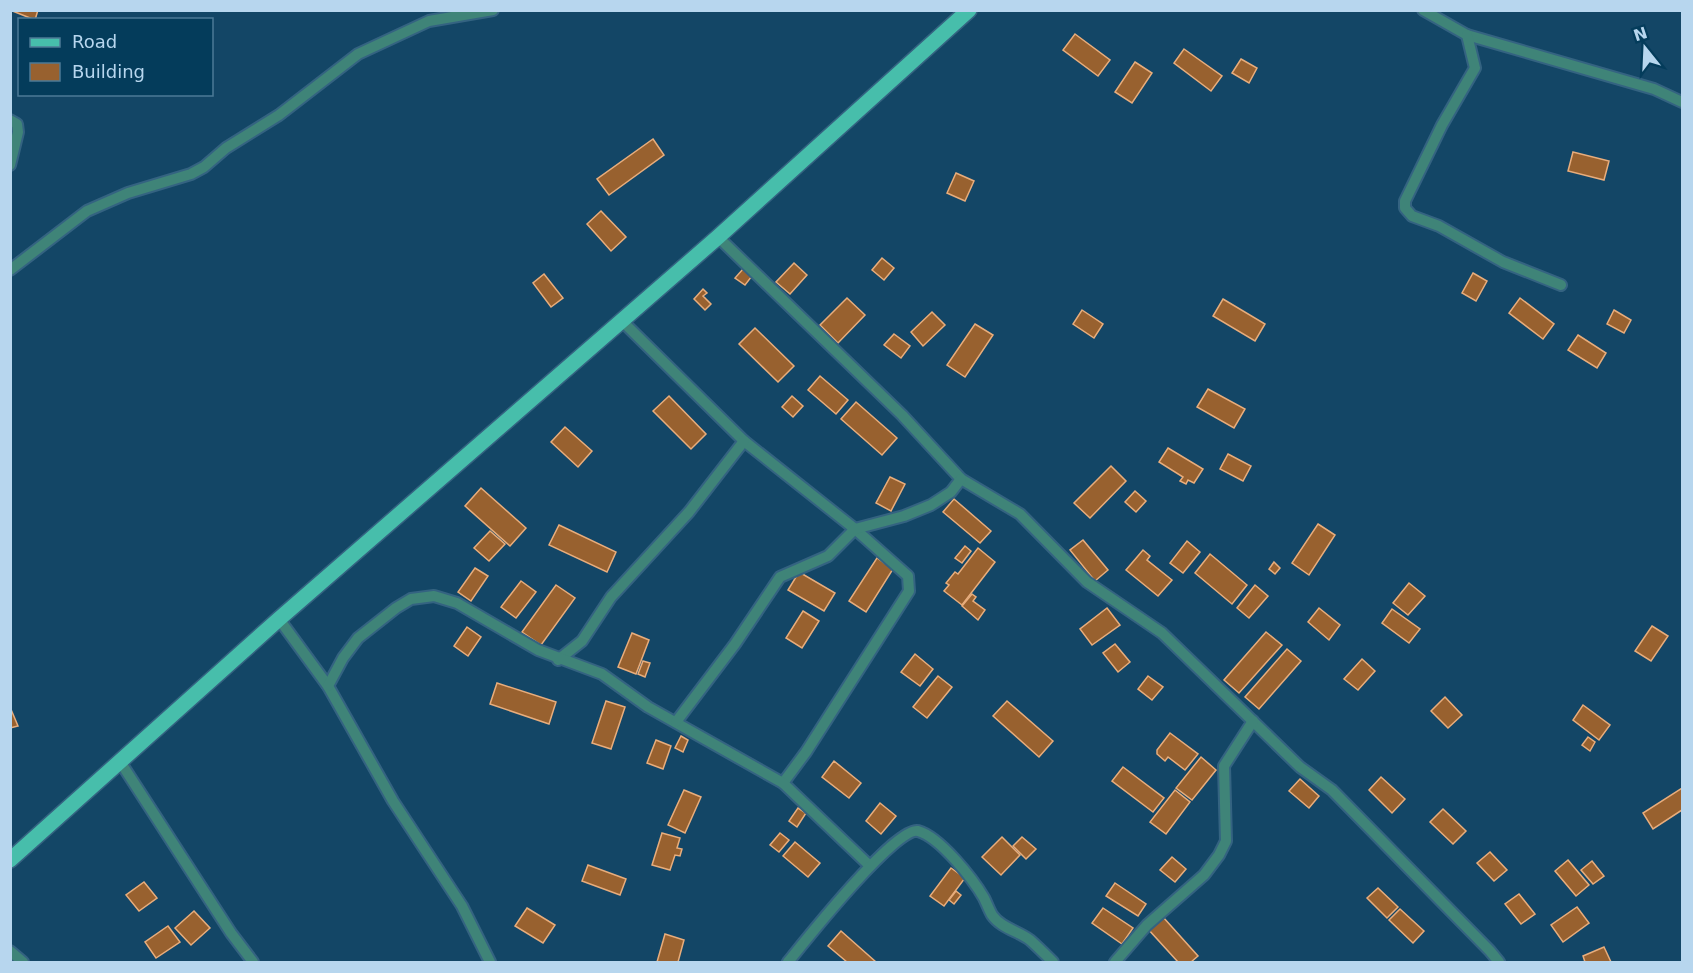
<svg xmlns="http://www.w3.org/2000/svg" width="1693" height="973" viewBox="0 0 1693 973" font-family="'DejaVu Sans',sans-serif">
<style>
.building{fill:#98612f;stroke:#e8ad7c;stroke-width:1.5}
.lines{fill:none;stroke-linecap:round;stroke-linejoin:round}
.minor-casing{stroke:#346381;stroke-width:14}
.primary-casing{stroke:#346381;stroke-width:18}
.minor{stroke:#3f8478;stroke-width:10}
.primary{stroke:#47beab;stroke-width:15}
</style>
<rect width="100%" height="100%" fill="#134666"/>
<g class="building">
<path d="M10,10h28l-3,10z"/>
<path d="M1075,34l35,26 -12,16 -35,-26z"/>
<path d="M1184,49l38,27 -11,15 -37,-28z"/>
<path d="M1241,59l16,9 -8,15 -17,-10z"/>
<path d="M1135,62l17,11 -20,30 -17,-11z"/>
<path d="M653,139l11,16 -55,40 -12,-16z"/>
<path d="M1573,152l36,9 -5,19 -36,-9z"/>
<path d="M956,173l18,8 -9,20 -18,-8z"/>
<path d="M601,211l25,26 -15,14 -24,-27z"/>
<path d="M882,258l12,10 -10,12 -12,-10z"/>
<path d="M794,263l13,12 -17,19 -14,-12z"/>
<path d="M743,269l9,7 -7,9 -10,-7z"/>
<path d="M1473,273l14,8 -11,20 -14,-8z"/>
<path d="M544,274l19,24 -12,9 -18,-24z"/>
<path d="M703,289l4,4 -4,3 8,8 -6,6 -11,-11z"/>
<path d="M847,298l18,17 -27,28 -18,-18z"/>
<path d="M1520,298l34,26 -11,15 -34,-26z"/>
<path d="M1223,299l42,25 -10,17 -42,-25z"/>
<path d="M1082,310l21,14 -9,14 -21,-14z"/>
<path d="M1614,310l17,10 -7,13 -17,-9z"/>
<path d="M932,312l13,13 -22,21 -12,-14z"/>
<path d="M975,324l18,11 -28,42 -18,-12z"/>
<path d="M755,328l39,38 -16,16 -39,-38z"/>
<path d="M894,334l16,12 -9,12 -17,-13z"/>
<path d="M1578,335l28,18 -9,15 -29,-18z"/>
<path d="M820,376l28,24 -12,14 -28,-24z"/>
<path d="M1208,389l37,20 -11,19 -37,-21z"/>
<path d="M669,396l37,38 -15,15 -38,-38z"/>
<path d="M792,396l11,10 -10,11 -11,-10z"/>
<path d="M856,402l41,36 -15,17 -41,-36z"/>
<path d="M565,427l27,24 -14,16 -27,-25z"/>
<path d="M1168,448l35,21 -9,14 -6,-3 -2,4 -6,-3 3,-4 -24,-15z"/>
<path d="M1228,454l23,12 -8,15 -23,-12z"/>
<path d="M1111,466l15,15 -36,37 -16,-15z"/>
<path d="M890,477l15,7 -14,27 -15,-8z"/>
<path d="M481,488l45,40 -16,18 -45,-40z"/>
<path d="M1135,491l11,10 -10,11 -11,-10z"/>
<path d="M954,499l37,32 -11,12 -37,-31z"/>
<path d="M1318,524l17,11 -26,40 -17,-12z"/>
<path d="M559,525l57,27 -9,20 -58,-27z"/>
<path d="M490,531l15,13 -16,17 -15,-13z"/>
<path d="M1083,540l25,30 -13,11 -25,-31z"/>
<path d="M1187,541l13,11 -17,21 -13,-10z"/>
<path d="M965,546l6,5 -9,12 -7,-5z"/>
<path d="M978,548l17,14 -33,43 -18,-14 5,-6 -3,-2 9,-11 3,2z"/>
<path d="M1143,550l7,6 -3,4 25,20 -14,16 -32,-26z"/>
<path d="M1210,554l37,31 -15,19 -37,-31z"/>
<path d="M877,558l16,11 -27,43 -17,-11z"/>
<path d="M1274,562l6,6 -5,6 -6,-5z"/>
<path d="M475,568l13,8 -17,25 -13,-9z"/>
<path d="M799,572l36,21 -11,18 -36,-21z"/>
<path d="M521,581l15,11 -20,26 -15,-11z"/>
<path d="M1409,583l16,13 -17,19 -15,-12z"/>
<path d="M556,585l19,13 -34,47 -19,-13z"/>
<path d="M1255,585l13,11 -19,22 -12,-10z"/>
<path d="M972,594l4,3 -3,4 12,9 -7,10 -16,-14z"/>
<path d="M1107,608l13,17 -28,20 -12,-16z"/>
<path d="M1319,608l21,17 -11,15 -21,-18z"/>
<path d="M1392,609l28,20 -11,14 -27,-20z"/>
<path d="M803,611l16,10 -17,27 -16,-10z"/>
<path d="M1652,626l16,10 -17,25 -16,-10z"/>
<path d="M467,627l14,10 -13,19 -14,-10z"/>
<path d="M1266,632l16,13 -43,48 -15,-13z"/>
<path d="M632,633l17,7 -13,34 -18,-7z"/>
<path d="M1115,644l15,18 -12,10 -15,-19z"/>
<path d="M1287,649l14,12 -42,48 -14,-12z"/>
<path d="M915,654l18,15 -13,17 -19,-14z"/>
<path d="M1362,659l13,12 -17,19 -14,-11z"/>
<path d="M643,661l7,2 -5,14 -7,-3z"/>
<path d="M938,676l14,11 -25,31 -14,-11z"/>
<path d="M1148,676l15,11 -11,13 -14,-11z"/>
<path d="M497,683l59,19 -7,22 -59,-20z"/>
<path d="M1445,697l17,18 -14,13 -17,-17z"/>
<path d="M606,701l19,6 -14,42 -19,-6z"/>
<path d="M1007,701l46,40 -14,16 -46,-41z"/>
<path d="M1583,705l27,20 -11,15 -26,-20z"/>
<path d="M10,707l8,19 -8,2z"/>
<path d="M1170,733l28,21 -13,16 -17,-13 -3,4 -8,-7v-4z"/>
<path d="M681,736l7,4 -5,12 -8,-4z"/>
<path d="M1588,737l7,5 -5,9 -8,-6z"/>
<path d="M656,740l15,6 -8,23 -16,-6z"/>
<path d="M1201,757l15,13 -24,30 -16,-12z"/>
<path d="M834,761l27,22 -12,15 -27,-21z"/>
<path d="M1123,767l41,31 -11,14 -41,-31z"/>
<path d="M1381,777l24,22 -13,14 -23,-23z"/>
<path d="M1300,779l19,17 -10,12 -20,-17z"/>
<path d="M1682,788v22l-29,19 -10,-16z"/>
<path d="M684,790l17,7 -16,36 -17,-8z"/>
<path d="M1175,790l15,12 -24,32 -16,-12z"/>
<path d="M880,803l16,13 -15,18 -15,-13z"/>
<path d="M798,808l8,5 -9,14 -8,-6z"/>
<path d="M1443,809l23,22 -13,13 -23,-22z"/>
<path d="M662,833l18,5 -3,10 5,1 -2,7 -5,-1 -5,15 -18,-5z"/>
<path d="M780,833l9,7 -10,12 -9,-7z"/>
<path d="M1002,837l18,18 -19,20 -19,-18z"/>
<path d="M1022,837l14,12 -10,10 -13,-13z"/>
<path d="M795,842l25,21 -12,14 -25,-21z"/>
<path d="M1490,852l17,18 -13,11 -17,-18z"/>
<path d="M1172,857l14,12 -11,13 -15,-12z"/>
<path d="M1568,860l21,25 -13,11 -21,-25z"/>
<path d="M1592,861l12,15 -11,8 -12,-14z"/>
<path d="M588,865l38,14 -6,16 -38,-14z"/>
<path d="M951,868l14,10 -21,28 -14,-10z"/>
<path d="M144,882l13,16 -18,13 -13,-16z"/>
<path d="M1115,883l31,21 -8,12 -32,-20z"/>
<path d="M1378,888l20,19 -11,11 -20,-20z"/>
<path d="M956,891l5,4 -7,9 -5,-4z"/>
<path d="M1519,894l16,20 -14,10 -16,-20z"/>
<path d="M1577,907l12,16 -26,19 -12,-17z"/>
<path d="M527,908l28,17 -12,18 -28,-17z"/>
<path d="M1103,908l30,20 -11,16 -30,-21z"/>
<path d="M1400,909l24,22 -11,12 -24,-23z"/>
<path d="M194,911l16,17 -19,17 -16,-17z"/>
<path d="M1163,917l35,39 -7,6h-13l-30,-33z"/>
<path d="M168,926l12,16 -24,16 -11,-16z"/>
<path d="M841,931l35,31h-29l-19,-16z"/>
<path d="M665,934l19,6 -6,22h-21z"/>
<path d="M1604,947l7,15h-28h2l-2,-6z"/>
</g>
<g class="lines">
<defs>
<g id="minor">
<path d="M1423,10l44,25 187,54 28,13"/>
<path d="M1467,35l8,33 -33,57 -37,76v7l7,8 27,10 64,36 58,23"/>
<path d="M10,120l7,4 1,8 -8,33"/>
<path d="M718,237l184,178 59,64 59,35 67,68 75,51 138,134 32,23 158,161 9,11"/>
<path d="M10,270l77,-59 41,-18 63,-19 13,-7 22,-19 53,-33 79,-61 71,-33 64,-11"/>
<path d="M623,322l121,119 111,88 53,47 1,15 -103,161 -23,31"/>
<path d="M279,619l49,67 65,115 69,105 28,56"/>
<path d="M558,660l24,-19 29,-44 78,-85 55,-71"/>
<path d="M328,686l15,-28 15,-20 38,-30 15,-9 23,-3 23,7 81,47 64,24 46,33 135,76 87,83"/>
<path d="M676,722l59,-78 45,-67 48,-21 27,-27 49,-13 27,-11 20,-13 10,-13"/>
<path d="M121,763l110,170 22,29"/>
<path d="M10,951l13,11"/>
<path d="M788,962c17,-21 108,-136 130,-131 22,6 55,48 66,67 3,6 5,12 8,17 9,13 26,16 38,25 8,7 16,15 23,22"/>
<path d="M1115,962l32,-37 57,-50 15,-20 7,-14 -2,-75 29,-45"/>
</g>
<path id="primary" d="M10,860l269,-241 439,-382 251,-227"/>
</defs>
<use href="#minor" class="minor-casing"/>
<use href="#primary" class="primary-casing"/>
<use href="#minor" class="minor"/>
<use href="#primary" class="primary"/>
</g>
<rect width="1693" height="973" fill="none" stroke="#b7d6ee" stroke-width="24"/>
<rect x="18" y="18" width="195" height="78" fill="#043c5b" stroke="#4c7a96" stroke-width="1.5"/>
<rect x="30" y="38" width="30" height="9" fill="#47beab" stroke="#4c7a96" stroke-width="1.5"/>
<text x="72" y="48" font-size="18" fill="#b7d6ee">Road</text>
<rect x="30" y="63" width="30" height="18" fill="#98612f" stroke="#4c7a96" stroke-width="1.5"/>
<text x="72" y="78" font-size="18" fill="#b7d6ee">Building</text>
<g transform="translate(1645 48) rotate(342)" stroke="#043c5b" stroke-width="4.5" paint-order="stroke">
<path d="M0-4.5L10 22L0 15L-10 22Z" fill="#b7d6ee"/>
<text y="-9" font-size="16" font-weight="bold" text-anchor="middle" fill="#b7d6ee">N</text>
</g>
</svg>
